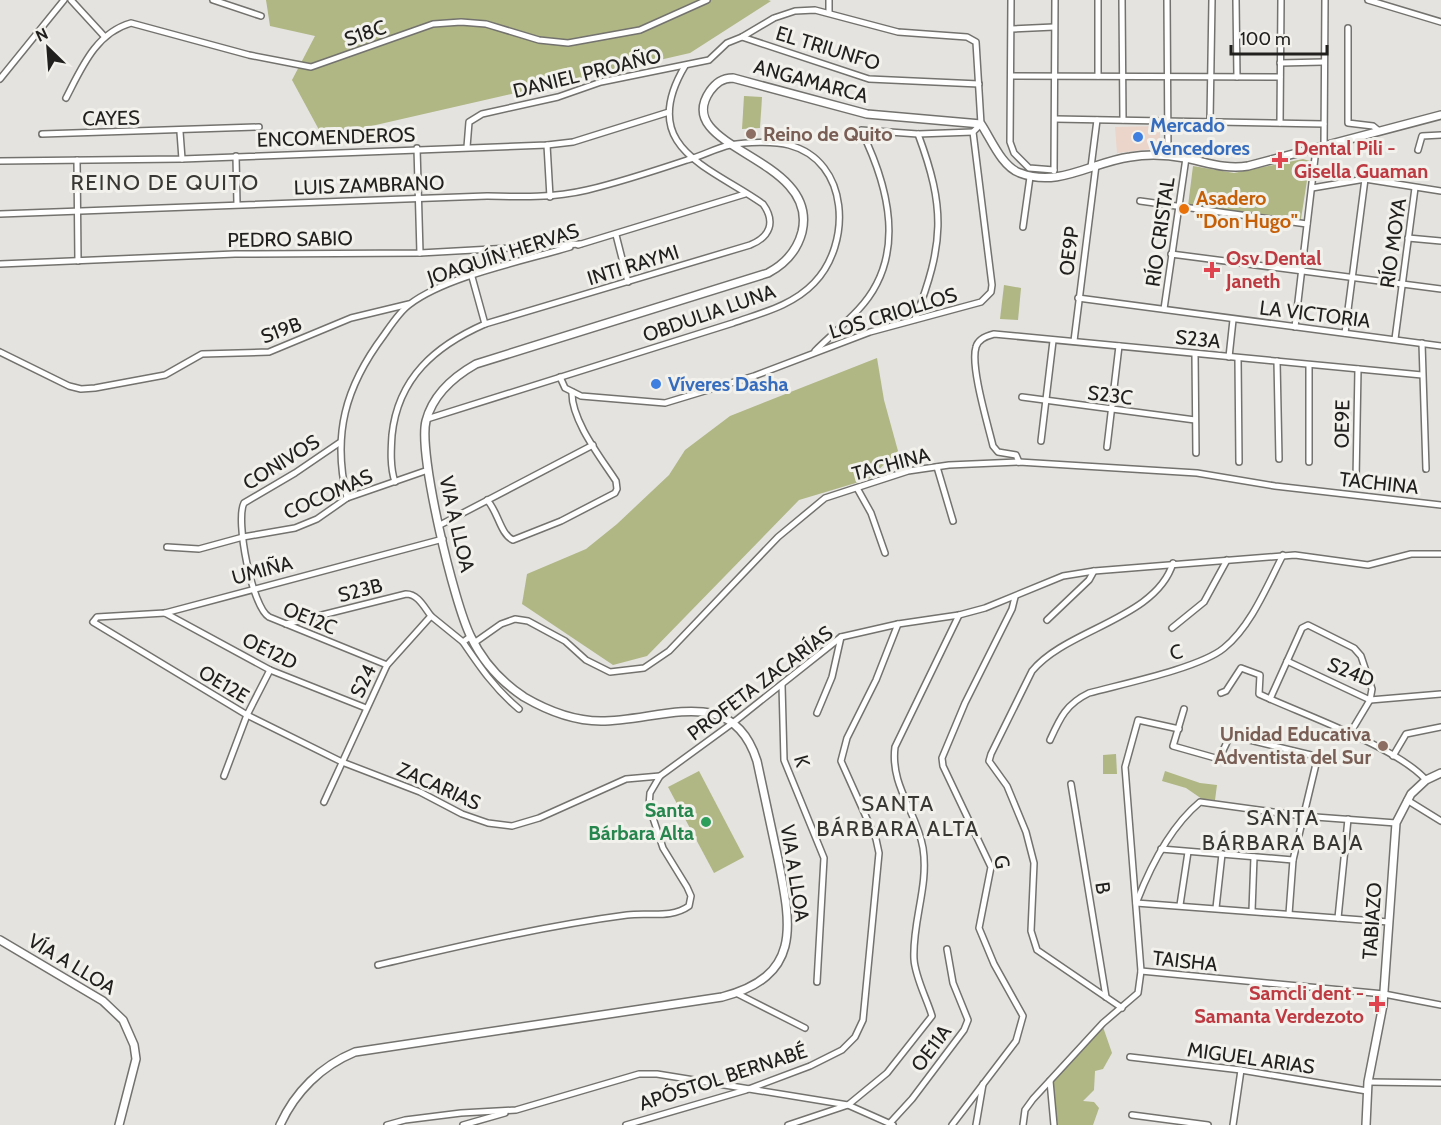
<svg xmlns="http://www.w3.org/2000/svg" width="1441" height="1125" viewBox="0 0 1441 1125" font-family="Cabin,sans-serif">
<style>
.commercial{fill:#ebd4c9}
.green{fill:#b0b684}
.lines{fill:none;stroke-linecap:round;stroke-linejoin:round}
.minor-casing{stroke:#73726e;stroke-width:8}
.tertiary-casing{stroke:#73726e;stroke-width:10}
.minor{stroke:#fff;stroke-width:5}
.tertiary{stroke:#fff;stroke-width:7}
.education-dot{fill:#8d6e63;stroke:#f2f1ec;stroke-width:2}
.shop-dot{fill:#3f7fe0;stroke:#f2f1ec;stroke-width:2}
.health-dot{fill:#e0444e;stroke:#f2f1ec;stroke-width:2}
.food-dot{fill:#e8710a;stroke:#f2f1ec;stroke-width:2}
.leisure-dot{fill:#2e9e5b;stroke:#f2f1ec;stroke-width:2}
.labels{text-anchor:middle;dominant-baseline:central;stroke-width:6;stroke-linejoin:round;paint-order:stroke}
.street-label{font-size:20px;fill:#21201e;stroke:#f2f1ec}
.shop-label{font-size:20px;font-weight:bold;fill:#366cbe;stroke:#f2f1ec;text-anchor:start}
.education-label{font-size:20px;font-weight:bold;fill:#785e54;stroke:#f2f1ec;text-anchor:start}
.health-label{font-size:20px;font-weight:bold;fill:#be3a42;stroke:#f2f1ec;text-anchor:start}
.food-label{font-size:20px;font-weight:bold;fill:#c56008;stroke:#f2f1ec;text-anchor:start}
.leisure-label{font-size:20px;font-weight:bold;fill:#27864d;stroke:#f2f1ec;text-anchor:end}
.quarter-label{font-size:22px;letter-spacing:1.5px;fill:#393834;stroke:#f2f1ec}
</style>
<rect width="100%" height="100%" fill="#e5e3df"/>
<path class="commercial" d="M1160,126v22l-43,5 -2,-26z"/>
<g class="green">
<path d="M266,0h502l3,1 -81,52 -371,85 -1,-10 -26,-48 23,-44 -45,-10z"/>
<path d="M744,96l18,1 -2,31 -18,1z"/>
<path d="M1303,159l7,2 -9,58 -113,-13 5,-40 41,7z"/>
<path d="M1004,285l17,3 -3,32 -18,-1z"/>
<path d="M877,358l7,42 14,51 -29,28 -70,21 -152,156 -34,9 -91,-61 5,-30 59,-25 31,-25 52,-49 16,-25 45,-34z"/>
<path d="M1116,754l1,20h-14v-19z"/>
<path d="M699,771l45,86 -30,16 -46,-86z"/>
<path d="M1165,771l35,12 17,2 -2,15 -13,-1 -16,-11 -24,-7z"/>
<path d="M1103,1027l9,26 -9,16 -8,2 -1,19 -11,11 11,1 5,6 -6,17h-35l-4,-22v-23z"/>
</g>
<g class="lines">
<defs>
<g id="minor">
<path d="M71,0l33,36"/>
<path d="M213,0l48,16"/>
<path d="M1011,0l-1,142 4,11 15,15 25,2"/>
<path d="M1098,0v76"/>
<path d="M1122,0l1,120"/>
<path d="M1167,0l1,156"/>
<path d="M1236,0l1,77"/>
<path d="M1368,0l73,22"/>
<path d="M829,13v-13"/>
<path d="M1348,28v95l25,3 6,5"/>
<path d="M1012,29l42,-2"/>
<path d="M742,37l127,42 110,5"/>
<path d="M1280,63l43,-1"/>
<path d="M1011,76l269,1"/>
<path d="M0,79l64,-79"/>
<path d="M66,98c16,-31 30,-65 65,-75l118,32 62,12 122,-43 28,-2 25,2 53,16 29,3 72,-13 67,-30"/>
<path d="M1055,119l269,5"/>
<path d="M1210,120l2,-120"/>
<path d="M1280,123l1,-123"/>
<path d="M180,132l2,27"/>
<path d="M42,134l217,-7"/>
<path d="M547,145l3,52"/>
<path d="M467,147l2,-25 13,-8 76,-17 43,-15 108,-22 18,-17 15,-6 32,-19 21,-7 20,-1 83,22 69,5 9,5 5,82 -8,8 19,153 -1,7 -10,10 -111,30 -116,44 -89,27 -84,-7 -16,-8 -5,-11"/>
<path d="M1324,147l1,-147"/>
<path d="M417,148l3,105"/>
<path d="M1418,150l4,-14 19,-1"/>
<path d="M236,156l1,48"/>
<path d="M77,160l1,101"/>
<path d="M0,161l182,-2 365,-14 26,-3 96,-30"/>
<path d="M1091,167l6,-47"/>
<path d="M1054,171l1,-171"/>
<path d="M1312,188l53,-9 76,12"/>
<path d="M1140,201l167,23"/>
<path d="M0,214l487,-18c34,1 66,2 100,-6 34,-8 67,-19 100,-30 15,-4 29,-12 43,-15 16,-3 44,-4 59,0 61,16 63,99 25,138 -22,23 -53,30 -81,40l-306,96"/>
<path d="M1023,227l7,-50"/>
<path d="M616,235l12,47"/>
<path d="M1408,238l33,3"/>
<path d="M578,245l167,-51"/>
<path d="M1171,254l270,35"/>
<path d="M0,264l235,-10 185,-1 160,-9"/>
<path d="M472,277l13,47"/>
<path d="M1078,298l363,48"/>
<path d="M1164,309l22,-151"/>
<path d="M915,319c29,-75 31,-110 3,-185"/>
<path d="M1295,327l21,-178"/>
<path d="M1345,333l20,-154"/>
<path d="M1395,339l20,-151"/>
<path d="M1074,341l22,-176"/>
<path d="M1422,343l4,126"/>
<path d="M815,351c14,-14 30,-27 43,-41 50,-53 31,-123 3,-180l57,4 55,-2"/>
<path d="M0,352l69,34 12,3 14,-1 70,-13 37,-21 67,-2 82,-34 58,-14"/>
<path d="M1195,354l1,99"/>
<path d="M1229,357l4,-37"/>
<path d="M1238,358l1,104"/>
<path d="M1277,361l2,98"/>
<path d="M1022,397l173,23"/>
<path d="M1041,441l12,-100"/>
<path d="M339,443l-44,30 -51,30c-9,17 8,104 25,114l118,48"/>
<path d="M1107,447l12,-101"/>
<path d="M1019,462l-3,-7 -18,-3 -5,-6c-5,-21 -23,-80 -17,-99 2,-8 10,-11 18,-13l428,41"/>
<path d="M1309,462v-97"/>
<path d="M937,467l16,54"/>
<path d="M1356,480l2,-111"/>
<path d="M395,482c-5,-15 -4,-32 -3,-47 6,-57 43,-89 93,-111l265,-79c20,-8 26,-23 13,-41 -52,-37 -127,-56 -78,-138"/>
<path d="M857,488l14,25 14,40"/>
<path d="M347,498c-15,-63 -2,-111 37,-163 7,-10 16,-24 26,-31 37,-28 114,-43 160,-57"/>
<path d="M487,500c11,11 13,34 26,40l48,-19 54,-28 2,-4 -1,-8c-15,-23 -45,-61 -44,-89"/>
<path d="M440,525l153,-80"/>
<path d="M443,539l-278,74 -68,4 -4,5 154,93 95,47 78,30 42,22 26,9 24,3 27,-8 87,-39 34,-3"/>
<path d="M167,547l32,2 44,-12 52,-9 22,-9 30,-21 81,-28"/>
<path d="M165,613l105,57 96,38"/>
<path d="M431,616l32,26"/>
<path d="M1047,620l42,-40 5,-9"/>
<path d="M286,624l120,-30c12,0 18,13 25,22l-44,49 -63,137"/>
<path d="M1172,628l32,-26 23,-42"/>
<path d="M471,636l-8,6c17,25 32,47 56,67"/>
<path d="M474,643l27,-19 14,-5 13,2 37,20 21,19 24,12 34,-4 25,-17 109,-114 47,-39 83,-27 41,-6 70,-3 178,11 78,13 166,19"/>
<path d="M1287,661l83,39 71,-6"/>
<path d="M782,685l2,75 40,98 -7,124"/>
<path d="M1221,693l5,-2 15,-23 19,7 -1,19c43,20 138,53 167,86"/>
<path d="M1270,699l32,-71 6,-3 46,23 7,8 11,33 -2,11 -21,35"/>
<path d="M1184,709l-11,37 46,13 9,-19 5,-4 78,19 5,9 -23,96 -4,54"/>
<path d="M817,713l15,-36 9,-40"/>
<path d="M1050,740c10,-22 16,-36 39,-47 33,-9 111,-25 135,-45 27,-22 43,-62 59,-93"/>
<path d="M1393,756l13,-22 35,-7"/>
<path d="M224,776l23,-61 23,-45"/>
<path d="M1071,784l35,213"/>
<path d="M1407,800l34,21"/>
<path d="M1161,849l132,11"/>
<path d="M1137,901c14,-36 33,-74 63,-99l102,14 94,7"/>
<path d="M1136,903l253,19"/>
<path d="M1180,905l8,-53"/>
<path d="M1216,908l6,-54"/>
<path d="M1252,911l2,-54"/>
<path d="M1338,918l10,-99"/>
<path d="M378,965c82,-19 165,-39 249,-50 21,-3 44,4 62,-9l2,-10 -4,-9 -24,-39 -14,-42 1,-13 10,-17 74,-54 107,-85 57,-13 61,-9 26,-7 78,-32 31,-5 201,-16 73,10 43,-11h30"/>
<path d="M1141,971l243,23 57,11"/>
<path d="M736,993l69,35"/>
<path d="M1122,1008l-85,-58 -6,-19 3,-68 -8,-31 -19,-46 -18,-25 2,-7 41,-83c34,-42 124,-52 141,-108"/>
<path d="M1130,1057l111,13 126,21"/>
<path d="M1050,1081l4,44"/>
<path d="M1368,1082l73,1"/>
<path d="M1132,1115l76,10"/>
<path d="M890,1123l22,-24 52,-69 4,-10 -15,-37 -6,-34"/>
<path d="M387,1125l18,-5 56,-7 55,-3 123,-36h18l191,31 45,20"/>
<path d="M463,1125l42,-12"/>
<path d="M626,1125l120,-35 64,-24 32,-16 13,-13 8,-17 16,-167 -3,-14 -35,-78 6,-23 29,-58 22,-56"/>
<path d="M788,1125l60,-20 39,-32 45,-57c-5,-17 -17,-39 -18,-57 -2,-37 15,-73 9,-111 -6,-36 -33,-62 -28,-101l64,-132"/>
<path d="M952,1125l64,-84 7,-25 -29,-52 -15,-36 12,-61 -48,-101 -1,-8 23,-55 47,-94 3,-12"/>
<path d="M976,1125l7,-41"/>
<path d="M1023,1125l2,-15 8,-11 70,-76 35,-30 3,-22 -16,-204 13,-47 41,9"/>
<path d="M1233,1125l8,-55"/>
</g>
<g id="tertiary">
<path d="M0,940l103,61 20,19 11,25 2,14 -17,66"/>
<path d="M280,1125c15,-33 41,-59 75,-73l367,-55c81,-21 69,-72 56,-138 -7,-33 -14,-66 -21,-98 -25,-79 -96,-40 -156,-40 -28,0 -53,-10 -77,-24 -24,-16 -41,-35 -53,-60 -17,-33 -53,-184 -45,-216 7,-27 27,-44 50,-57l292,-91c17,-9 29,-22 34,-41 18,-76 -132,-83 -92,-141 6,-8 12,-13 23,-13l134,36 114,10c10,15 21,43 39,49 39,15 72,-11 110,-16 18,-3 38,-2 55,1 21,4 41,12 63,8l193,-51"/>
<path d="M1366,1125l2,-43 15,-77 13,-182 15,-29 15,-14 15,-7"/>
</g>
</defs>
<use href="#minor" class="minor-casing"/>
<use href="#tertiary" class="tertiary-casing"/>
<use href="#minor" class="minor"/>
<use href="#tertiary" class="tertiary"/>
</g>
<g class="education-dot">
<circle cx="751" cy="134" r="6"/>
<circle cx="1383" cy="746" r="6"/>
</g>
<g class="shop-dot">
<circle cx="1138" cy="137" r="6"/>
<circle cx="656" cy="384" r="6"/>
</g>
<g class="health-dot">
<path d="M1277 151h6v6h6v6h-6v6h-6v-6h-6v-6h6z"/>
<path d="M1209 261h6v6h6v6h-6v6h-6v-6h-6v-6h6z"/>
<path d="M1374 995h6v6h6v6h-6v6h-6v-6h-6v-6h6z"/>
</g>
<circle class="food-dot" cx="1184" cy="209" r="6"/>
<circle class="leisure-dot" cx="706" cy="822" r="6"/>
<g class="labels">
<g class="street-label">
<text transform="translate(365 33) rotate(-19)">S18C</text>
<text transform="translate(828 48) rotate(17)">EL TRIUNFO</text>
<text transform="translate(587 73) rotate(-14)">DANIEL PROAÑO</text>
<text transform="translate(811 81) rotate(15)">ANGAMARCA</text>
<text transform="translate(111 118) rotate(-1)">CAYES</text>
<text transform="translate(336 137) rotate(-2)">ENCOMENDEROS</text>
<text transform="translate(369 185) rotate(-2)">LUIS ZAMBRANO</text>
<text transform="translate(1160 232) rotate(-82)">RÍO CRISTAL</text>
<text transform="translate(290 239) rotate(-1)">PEDRO SABIO</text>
<text transform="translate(1393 243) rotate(-82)">RÍO MOYA</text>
<text transform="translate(1069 251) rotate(-83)">OE9P</text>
<text transform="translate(503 254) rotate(-18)">JOAQUÍN HERVAS</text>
<text transform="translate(633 265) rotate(-17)">INTI RAYMI</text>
<text transform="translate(709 313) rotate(-19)">OBDULIA LUNA</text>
<text transform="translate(893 313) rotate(-17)">LOS CRIOLLOS</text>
<text transform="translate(1315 314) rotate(7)">LA VICTORIA</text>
<text transform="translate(281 330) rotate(-20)">S19B</text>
<text transform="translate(1198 339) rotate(6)">S23A</text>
<text transform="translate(1110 395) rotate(7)">S23C</text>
<text transform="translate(1342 424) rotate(-89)">OE9E</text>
<text transform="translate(281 462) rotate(-32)">CONIVOS</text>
<text transform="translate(891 464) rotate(-15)">TACHINA</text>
<text transform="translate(1379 483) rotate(6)">TACHINA</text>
<text transform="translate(328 494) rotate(-24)">COCOMAS</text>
<text transform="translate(457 524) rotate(77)">VIA A LLOA</text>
<text transform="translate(262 570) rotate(-15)">UMIÑA</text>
<text transform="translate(360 590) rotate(-14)">S23B</text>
<text transform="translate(310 618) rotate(22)">OE12C</text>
<text transform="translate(270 651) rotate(26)">OE12D</text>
<text transform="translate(1176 652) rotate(-16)">C</text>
<text transform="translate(1351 672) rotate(22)">S24D</text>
<text transform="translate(363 681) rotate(-64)">S24</text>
<text transform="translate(760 683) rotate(-37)">PROFETA ZACARÍAS</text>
<text transform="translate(224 684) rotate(31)">OE12E</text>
<text transform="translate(802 761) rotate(74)">K</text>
<text transform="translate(439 786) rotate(24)">ZACARIAS</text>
<text transform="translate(1002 862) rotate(80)">G</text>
<text transform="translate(795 873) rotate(81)">VIA A LLOA</text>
<text transform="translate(1103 888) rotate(82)">B</text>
<text transform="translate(1372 921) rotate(-86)">TABIAZO</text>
<text transform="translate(1185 961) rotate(6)">TAISHA</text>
<text transform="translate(72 964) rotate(31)">VÍA A LLOA</text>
<text transform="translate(931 1048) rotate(-53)">OE11A</text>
<text transform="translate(1251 1058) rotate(8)">MIGUEL ARIAS</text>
<text transform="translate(723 1077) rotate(-18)">APÓSTOL BERNABÉ</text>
</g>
<g class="shop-label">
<text x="1150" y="125">Mercado<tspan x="1150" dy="23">Vencedores</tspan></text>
<text x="668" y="384">Víveres Dasha</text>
</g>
<g class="education-label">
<text x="763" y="134">Reino de Quito</text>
<text x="1371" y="734" text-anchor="end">Unidad Educativa<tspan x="1371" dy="23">Adventista del Sur</tspan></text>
</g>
<g class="health-label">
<text x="1294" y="148">Dental Pili -<tspan x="1294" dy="23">Gisella Guaman</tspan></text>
<text x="1226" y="258">Osv Dental<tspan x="1226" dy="23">Janeth</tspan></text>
<text x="1364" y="993" text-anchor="end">Samcli dent -<tspan x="1364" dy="23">Samanta Verdezoto</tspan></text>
</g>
<g class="food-label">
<text x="1196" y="198">Asadero<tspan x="1196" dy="23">"Don Hugo"</tspan></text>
</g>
<g class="leisure-label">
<text x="694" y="810">Santa<tspan x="694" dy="23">Bárbara Alta</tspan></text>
</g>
<g class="quarter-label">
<text x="165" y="182">REINO DE QUITO</text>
<text x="898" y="803">SANTA<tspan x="898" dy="25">BÁRBARA ALTA</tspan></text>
<text x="1283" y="817">SANTA<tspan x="1283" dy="25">BÁRBARA BAJA</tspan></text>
</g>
</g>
<g transform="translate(48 48) rotate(335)" stroke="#f2f1ec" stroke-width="4.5" paint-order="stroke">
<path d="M0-4.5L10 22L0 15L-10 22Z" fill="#21201e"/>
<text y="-9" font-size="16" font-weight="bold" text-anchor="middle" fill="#21201e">N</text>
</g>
<path d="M1231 45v9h96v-9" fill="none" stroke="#21201e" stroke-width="3"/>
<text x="1240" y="45" font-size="18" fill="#21201e" stroke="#f2f1ec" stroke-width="4.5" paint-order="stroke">100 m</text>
</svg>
